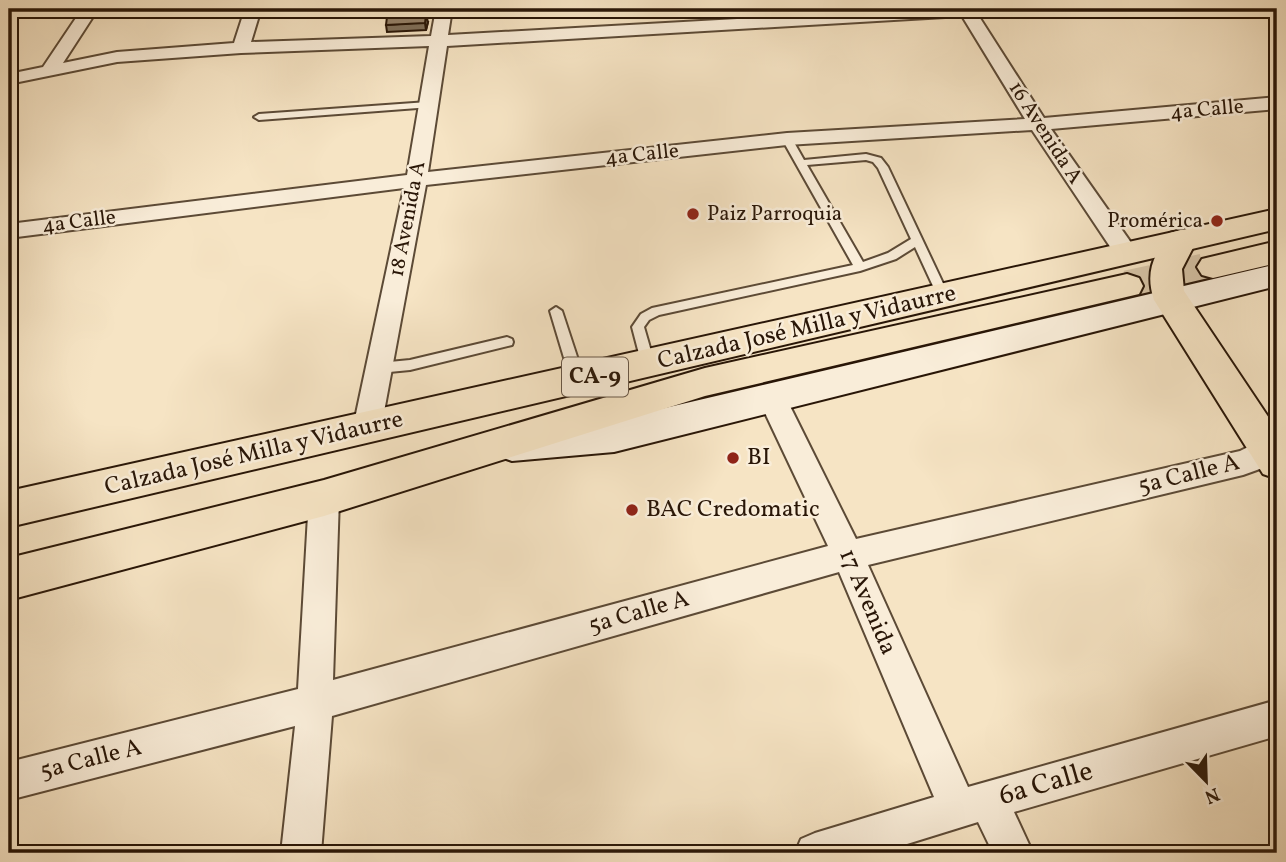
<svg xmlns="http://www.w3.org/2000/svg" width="1286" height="862" viewBox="0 0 1286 862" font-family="Vollkorn,serif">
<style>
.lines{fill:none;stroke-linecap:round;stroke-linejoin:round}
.highway-tunnel{stroke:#d7c5a8;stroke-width:31;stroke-dasharray:31 16;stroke-linecap:butt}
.lane-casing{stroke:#5c4a36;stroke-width:4}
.street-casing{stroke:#5c4a36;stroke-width:4}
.secondary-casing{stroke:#291607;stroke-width:4}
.primary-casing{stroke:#291607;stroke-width:4}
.highway-casing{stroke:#291607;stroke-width:4}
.lane{fill:#f9edd9;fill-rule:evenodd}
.street{fill:#f9edd9;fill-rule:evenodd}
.secondary{fill:#f9edd9;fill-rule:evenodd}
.primary{fill:#f6e4c4;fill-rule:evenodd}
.highway{fill:#f6e4c4;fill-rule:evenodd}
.wall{fill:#7f6f5a;stroke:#291607;stroke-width:2}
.shaded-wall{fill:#685a4a;stroke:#291607;stroke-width:2}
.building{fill:#948169;stroke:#291607;stroke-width:2}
.poi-dot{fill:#8f2418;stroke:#f9edd9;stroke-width:2.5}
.labels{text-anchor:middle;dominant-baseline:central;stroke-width:5;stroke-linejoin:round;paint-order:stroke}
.far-street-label{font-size:21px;fill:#291607;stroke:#f9edd9}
.far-poi-label{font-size:21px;fill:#291607;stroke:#f9edd9;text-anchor:start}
.shield{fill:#f9edd9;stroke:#675646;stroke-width:2}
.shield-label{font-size:23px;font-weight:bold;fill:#291607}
.street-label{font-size:24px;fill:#291607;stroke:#f9edd9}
.poi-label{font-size:24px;fill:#291607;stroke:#f9edd9;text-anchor:start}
.near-street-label{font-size:28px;fill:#291607;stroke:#f9edd9}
</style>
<rect width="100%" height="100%" fill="#f6e4c4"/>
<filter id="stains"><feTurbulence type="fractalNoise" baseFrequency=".00286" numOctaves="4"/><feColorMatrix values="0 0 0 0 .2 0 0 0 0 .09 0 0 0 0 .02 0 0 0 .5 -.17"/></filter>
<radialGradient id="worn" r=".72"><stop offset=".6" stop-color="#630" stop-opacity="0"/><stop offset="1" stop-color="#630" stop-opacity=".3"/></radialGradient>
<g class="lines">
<path class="highway-tunnel" d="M1127,286l86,-19"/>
<defs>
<g id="lane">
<path d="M428,102l5,3 -2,2 -172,13 -5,-3 5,-3z"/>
<path d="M783,137h8l13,23 62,-6 15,4 7,9 61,129 -2,3h-8l-24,-52 -19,12 -36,12 -201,44 -10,5 -5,7 11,38 -7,5 -5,-1 -11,-42 9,-13 11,-6 201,-43 -71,-126zM866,160l7,2 5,6 33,71 -23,14 -25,9 -56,-97z"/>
<path d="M556,307l6,4 23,70 -7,5 -7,-5 -21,-70z"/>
<path d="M507,337l5,2 1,3 -1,3 -102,25 -31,3 -7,-5 7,-5 31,-3z"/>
</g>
<g id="street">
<path d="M82,9h16l-35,54 54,-11 117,-9 11,-34h16l-10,33 180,-6 5,-27h16l-4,26 467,-26h90l-8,5 -19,1 66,103 233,-21v12l-226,20 88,125 -4,6 -8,2 -8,-2 -87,-130 -245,15 -361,40 -45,243 -4,8 -10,3 -10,-3 -4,-8 51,-240 -395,50v-14l398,-49 22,-129 -188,7 -124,9 -108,22v-10l34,-7zM962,16l63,103 -238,14 -359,39 19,-126z"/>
<path d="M1262,9h15v10l-6,-2z"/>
<path d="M771,385l10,3 75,151 384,-88 28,-14 9,3v18l-9,8 -25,9 -375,90 100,222 309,-87v36l-263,76 19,41h-40l-15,-31 -100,31h-83l6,-14 14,-6 119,-36 -95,-225 -507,144 -11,137h-40l14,-127 -286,74v-38l289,-73 11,-191 4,-9 11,-4 11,4 4,9 -6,182 495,-134 -71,-150 4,-8z"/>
</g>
<path id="secondary" d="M1277,264v22l-663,166 -102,9 -14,-5 -6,-11 6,-11 14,-5 102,-9z"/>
<path id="primary" d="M1181,230l11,3 5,7 -15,29 2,22 93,139v49l-14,-5 -109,-174c-9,-28 -1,-44 16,-67z"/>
<g id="highway">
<path d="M1277,209v20l-1268,298v-36z"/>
<path d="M1277,241v22l-64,15 -11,-3 -5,-8 5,-8z"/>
<path d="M1127,274l12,4 4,8 -4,8 -434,102 -381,120 -315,84v-42l315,-78 381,-112z"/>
</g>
</defs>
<use href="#lane" class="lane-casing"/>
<use href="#street" class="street-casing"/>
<use href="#secondary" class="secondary-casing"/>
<use href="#primary" class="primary-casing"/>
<use href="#highway" class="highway-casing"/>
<use href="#lane" class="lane"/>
<use href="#street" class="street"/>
<use href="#secondary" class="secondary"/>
<use href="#primary" class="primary"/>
<use href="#highway" class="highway"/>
</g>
<path class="wall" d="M428,22l-2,8 -39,2 -1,-7z"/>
<path class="shaded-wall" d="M426,15l2,7 -2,8 -1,-7z"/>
<path class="building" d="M426,15l-1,8 -39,2 1,-8z"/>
<g class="poi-dot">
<circle cx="693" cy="214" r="7"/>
<circle cx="1217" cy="221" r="7"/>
<circle cx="733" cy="458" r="7"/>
<circle cx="632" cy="510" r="7"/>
</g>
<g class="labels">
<g class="far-street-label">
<text transform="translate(1207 110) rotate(-5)">4a Calle</text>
<text transform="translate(1045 133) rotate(57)">16 Avenida A</text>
<text transform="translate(642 155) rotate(-6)">4a Calle</text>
<text transform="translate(408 219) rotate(-79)">18 Avenida A</text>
<text transform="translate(79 222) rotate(-7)">4a Calle</text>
</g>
<g class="far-poi-label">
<text x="707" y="214">Paiz Parroquia</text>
<text x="1203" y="221" text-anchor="end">Promérica</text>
</g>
<rect class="shield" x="562" y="357.5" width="66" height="39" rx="5"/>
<g class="shield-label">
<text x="595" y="377">CA-9</text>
</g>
<g class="street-label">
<text transform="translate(807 328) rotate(-13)">Calzada José Milla y Vidaurre</text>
<text transform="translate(254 454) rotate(-13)">Calzada José Milla y Vidaurre</text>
<text transform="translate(1189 475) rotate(-14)">5a Calle A</text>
<text transform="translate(867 602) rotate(67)">17 Avenida</text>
<text transform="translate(639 613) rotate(-16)">5a Calle A</text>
<text transform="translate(91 760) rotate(-14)">5a Calle A</text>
</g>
<g class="poi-label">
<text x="747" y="458">BI</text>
<text x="646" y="510">BAC Credomatic</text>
</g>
<g class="near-street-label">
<text transform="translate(1046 784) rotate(-16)">6a Calle</text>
</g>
</g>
<rect width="1286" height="862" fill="none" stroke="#f6e4c4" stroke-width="35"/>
<rect x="10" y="10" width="1265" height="841" fill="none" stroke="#291607" stroke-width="3.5"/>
<rect x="18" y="18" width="1251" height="827" fill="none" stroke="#291607" stroke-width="2"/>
<g transform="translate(1206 781) rotate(157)" stroke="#f9edd9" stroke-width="5" paint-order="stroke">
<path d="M0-5L12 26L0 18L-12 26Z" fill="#291607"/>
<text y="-10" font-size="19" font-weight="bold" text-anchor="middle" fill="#291607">N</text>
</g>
<rect width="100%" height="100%" filter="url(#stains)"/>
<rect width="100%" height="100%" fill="url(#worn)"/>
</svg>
